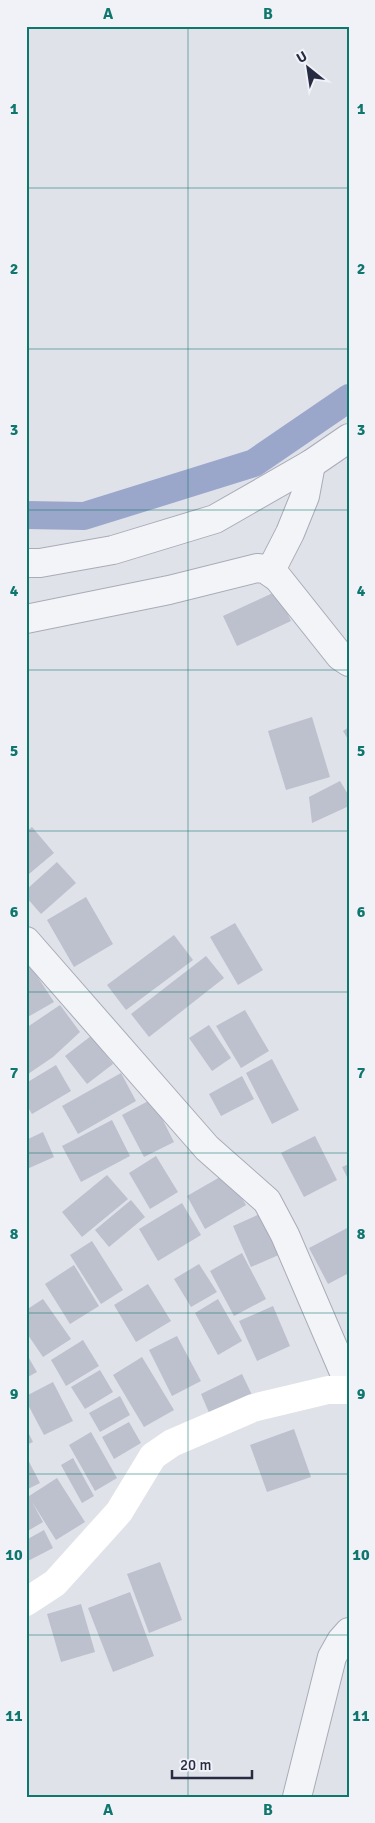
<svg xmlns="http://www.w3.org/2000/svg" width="375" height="1823" viewBox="0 0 375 1823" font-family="Signika,sans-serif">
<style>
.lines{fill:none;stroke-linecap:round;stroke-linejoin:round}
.canal{stroke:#9aa7cb;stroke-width:28}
.building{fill:#bdc0cd}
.street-casing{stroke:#a9abb8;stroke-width:30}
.street{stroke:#f3f4f8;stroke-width:28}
.secondary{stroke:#fff;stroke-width:28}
.grid{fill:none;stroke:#0f766e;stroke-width:1;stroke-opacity:0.55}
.neatline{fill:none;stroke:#0f766e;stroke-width:2}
.grid-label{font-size:16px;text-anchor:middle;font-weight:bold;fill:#0f766e}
</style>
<rect width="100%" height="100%" fill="#e0e2ea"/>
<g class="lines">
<path class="canal" d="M26,515l58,1 170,-53 95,-65"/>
</g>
<g class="building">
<path d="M277,591l14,30 -54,25 -14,-30z"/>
<path d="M312,717l18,60 -44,13 -18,-59z"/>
<path d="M349,727v14l-6,-10z"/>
<path d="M340,781l9,15v10l-37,17 -3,-26z"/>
<path d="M32,827l22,26 -25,21 -3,-3v-39z"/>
<path d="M57,862l19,21 -35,31 -15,-17v-7z"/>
<path d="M86,897l27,47 -39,23 -27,-47z"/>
<path d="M235,923l28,47 -25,15 -28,-48z"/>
<path d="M174,935l19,25 -67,50 -19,-25z"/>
<path d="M206,956l18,22 -75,59 -18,-23z"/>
<path d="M26,959l28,43 -28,16z"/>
<path d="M60,1005l20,27 -27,25 -25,17 -2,-3v-43z"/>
<path d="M245,1010l24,41 -28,17 -25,-42z"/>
<path d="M209,1025l22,33 -19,13 -23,-33z"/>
<path d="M91,1036l22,28 -26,20 -22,-28z"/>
<path d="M272,1059l27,51 -27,14 -26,-51z"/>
<path d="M56,1065l15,26 -39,23 -6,-10v-21z"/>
<path d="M121,1073l15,28 -58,33 -16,-28z"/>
<path d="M242,1076l12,23 -33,17 -12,-22z"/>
<path d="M152,1099l22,43 -30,15 -22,-42z"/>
<path d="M112,1120l18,36 -49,26 -19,-36z"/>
<path d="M43,1132l11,25 -27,12 -1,-29z"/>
<path d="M315,1136l22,44 -33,17 -23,-44z"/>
<path d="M156,1156l22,36 -28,17 -21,-36z"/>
<path d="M349,1164v17l-7,-14z"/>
<path d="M227,1173l19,32 -41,24 -18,-33z"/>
<path d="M107,1175l21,24 -46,38 -20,-25z"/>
<path d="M131,1200l14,17 -36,30 -14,-17z"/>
<path d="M182,1203l19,32 -43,26 -19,-32z"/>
<path d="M262,1213l19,41 -30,13 -18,-41z"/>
<path d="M349,1227v46l-21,11 -19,-36z"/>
<path d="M92,1241l31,49 -22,14 -31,-49z"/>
<path d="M242,1253l24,46 -32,17 -24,-45z"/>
<path d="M199,1264l18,28 -26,15 -17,-28z"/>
<path d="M74,1265l25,41 -29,18 -25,-40z"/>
<path d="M148,1284l23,37 -35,21 -22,-37z"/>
<path d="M43,1299l28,40 -28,18 -17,-25v-22z"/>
<path d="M218,1299l24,42 -24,14 -23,-42z"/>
<path d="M273,1306l17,40 -33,15 -18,-40z"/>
<path d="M177,1336l24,45 -29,15 -23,-46z"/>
<path d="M83,1340l16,26 -33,20 -15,-26z"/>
<path d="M26,1353l11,19 -11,6z"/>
<path d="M142,1357l32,53 -30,17 -31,-52z"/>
<path d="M100,1370l13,22 -28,17 -14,-22z"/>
<path d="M242,1374l10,21 -42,20 -9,-21z"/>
<path d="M53,1382l20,39 -29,14 -18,-34v-5z"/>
<path d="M120,1396l10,19 -30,17 -11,-19z"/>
<path d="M129,1422l12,21 -27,16 -12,-22z"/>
<path d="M26,1428l7,14 -7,3z"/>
<path d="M294,1429l17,48 -44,15 -17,-47z"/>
<path d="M91,1432l26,46 -22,13 -26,-46z"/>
<path d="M26,1456l14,27 -14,7z"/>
<path d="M73,1458l21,38 -12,7 -21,-38z"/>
<path d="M57,1478l28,44 -29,18 -24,-38 11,20 -17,10v-34z"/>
<path d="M44,1530l9,18 -27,14v-22z"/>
<path d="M160,1562l22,58 -33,13 -22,-59z"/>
<path d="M130,1592l24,64 -41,16 -25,-64z"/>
<path d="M81,1604l14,48 -34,10 -14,-48z"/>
</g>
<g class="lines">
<defs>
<g id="street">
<path d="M26,563h14l73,-13 102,-31 96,-55 38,-26"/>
<path d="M270,572l20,-39 15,-37 6,-32"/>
<path d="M26,619l143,-29 88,-22 8,1 13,9 62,78 9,6"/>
<path d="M26,941l181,207 60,53 18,34 64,149"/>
<path d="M297,1797l35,-140 9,-16 8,-9"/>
</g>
</defs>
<use href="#street" class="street-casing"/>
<use href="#street" class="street"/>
<path class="secondary" d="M26,1602l29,-19 64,-71 34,-56 19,-13 81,-35 75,-18h21"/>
</g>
<path class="grid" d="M188,26v1771M26,188h323M26,349h323M26,510h323M26,670h323M26,831h323M26,992h323M26,1153h323M26,1313h323M26,1474h323M26,1635h323"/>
<rect width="375" height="1823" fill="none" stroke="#f0f2f7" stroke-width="55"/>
<g transform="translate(308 68) rotate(330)" stroke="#f0f2f7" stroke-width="4" paint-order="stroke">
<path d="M0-4L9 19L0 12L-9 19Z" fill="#282c42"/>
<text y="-8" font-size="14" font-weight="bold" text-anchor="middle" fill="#282c42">U</text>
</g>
<path d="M172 1770v8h80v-8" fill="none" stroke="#282c42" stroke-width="2.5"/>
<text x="180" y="1770" font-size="15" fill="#282c42" stroke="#f0f2f7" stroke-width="4" paint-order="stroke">20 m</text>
<rect x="28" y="28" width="320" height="1768" class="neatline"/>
<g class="grid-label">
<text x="108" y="19">A</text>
<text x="268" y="19">B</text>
<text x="14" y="114">1</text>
<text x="361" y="114">1</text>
<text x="14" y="274">2</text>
<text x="361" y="274">2</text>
<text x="14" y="435">3</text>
<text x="361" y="435">3</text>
<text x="14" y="596">4</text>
<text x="361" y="596">4</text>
<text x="14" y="756">5</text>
<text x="361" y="756">5</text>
<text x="14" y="917">6</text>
<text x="361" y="917">6</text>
<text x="14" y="1078">7</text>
<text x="361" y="1078">7</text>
<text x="14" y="1239">8</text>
<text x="361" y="1239">8</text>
<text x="14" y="1399">9</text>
<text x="361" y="1399">9</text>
<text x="14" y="1560">10</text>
<text x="361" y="1560">10</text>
<text x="14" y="1721">11</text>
<text x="361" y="1721">11</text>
<text x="108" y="1815">A</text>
<text x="268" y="1815">B</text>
</g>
</svg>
